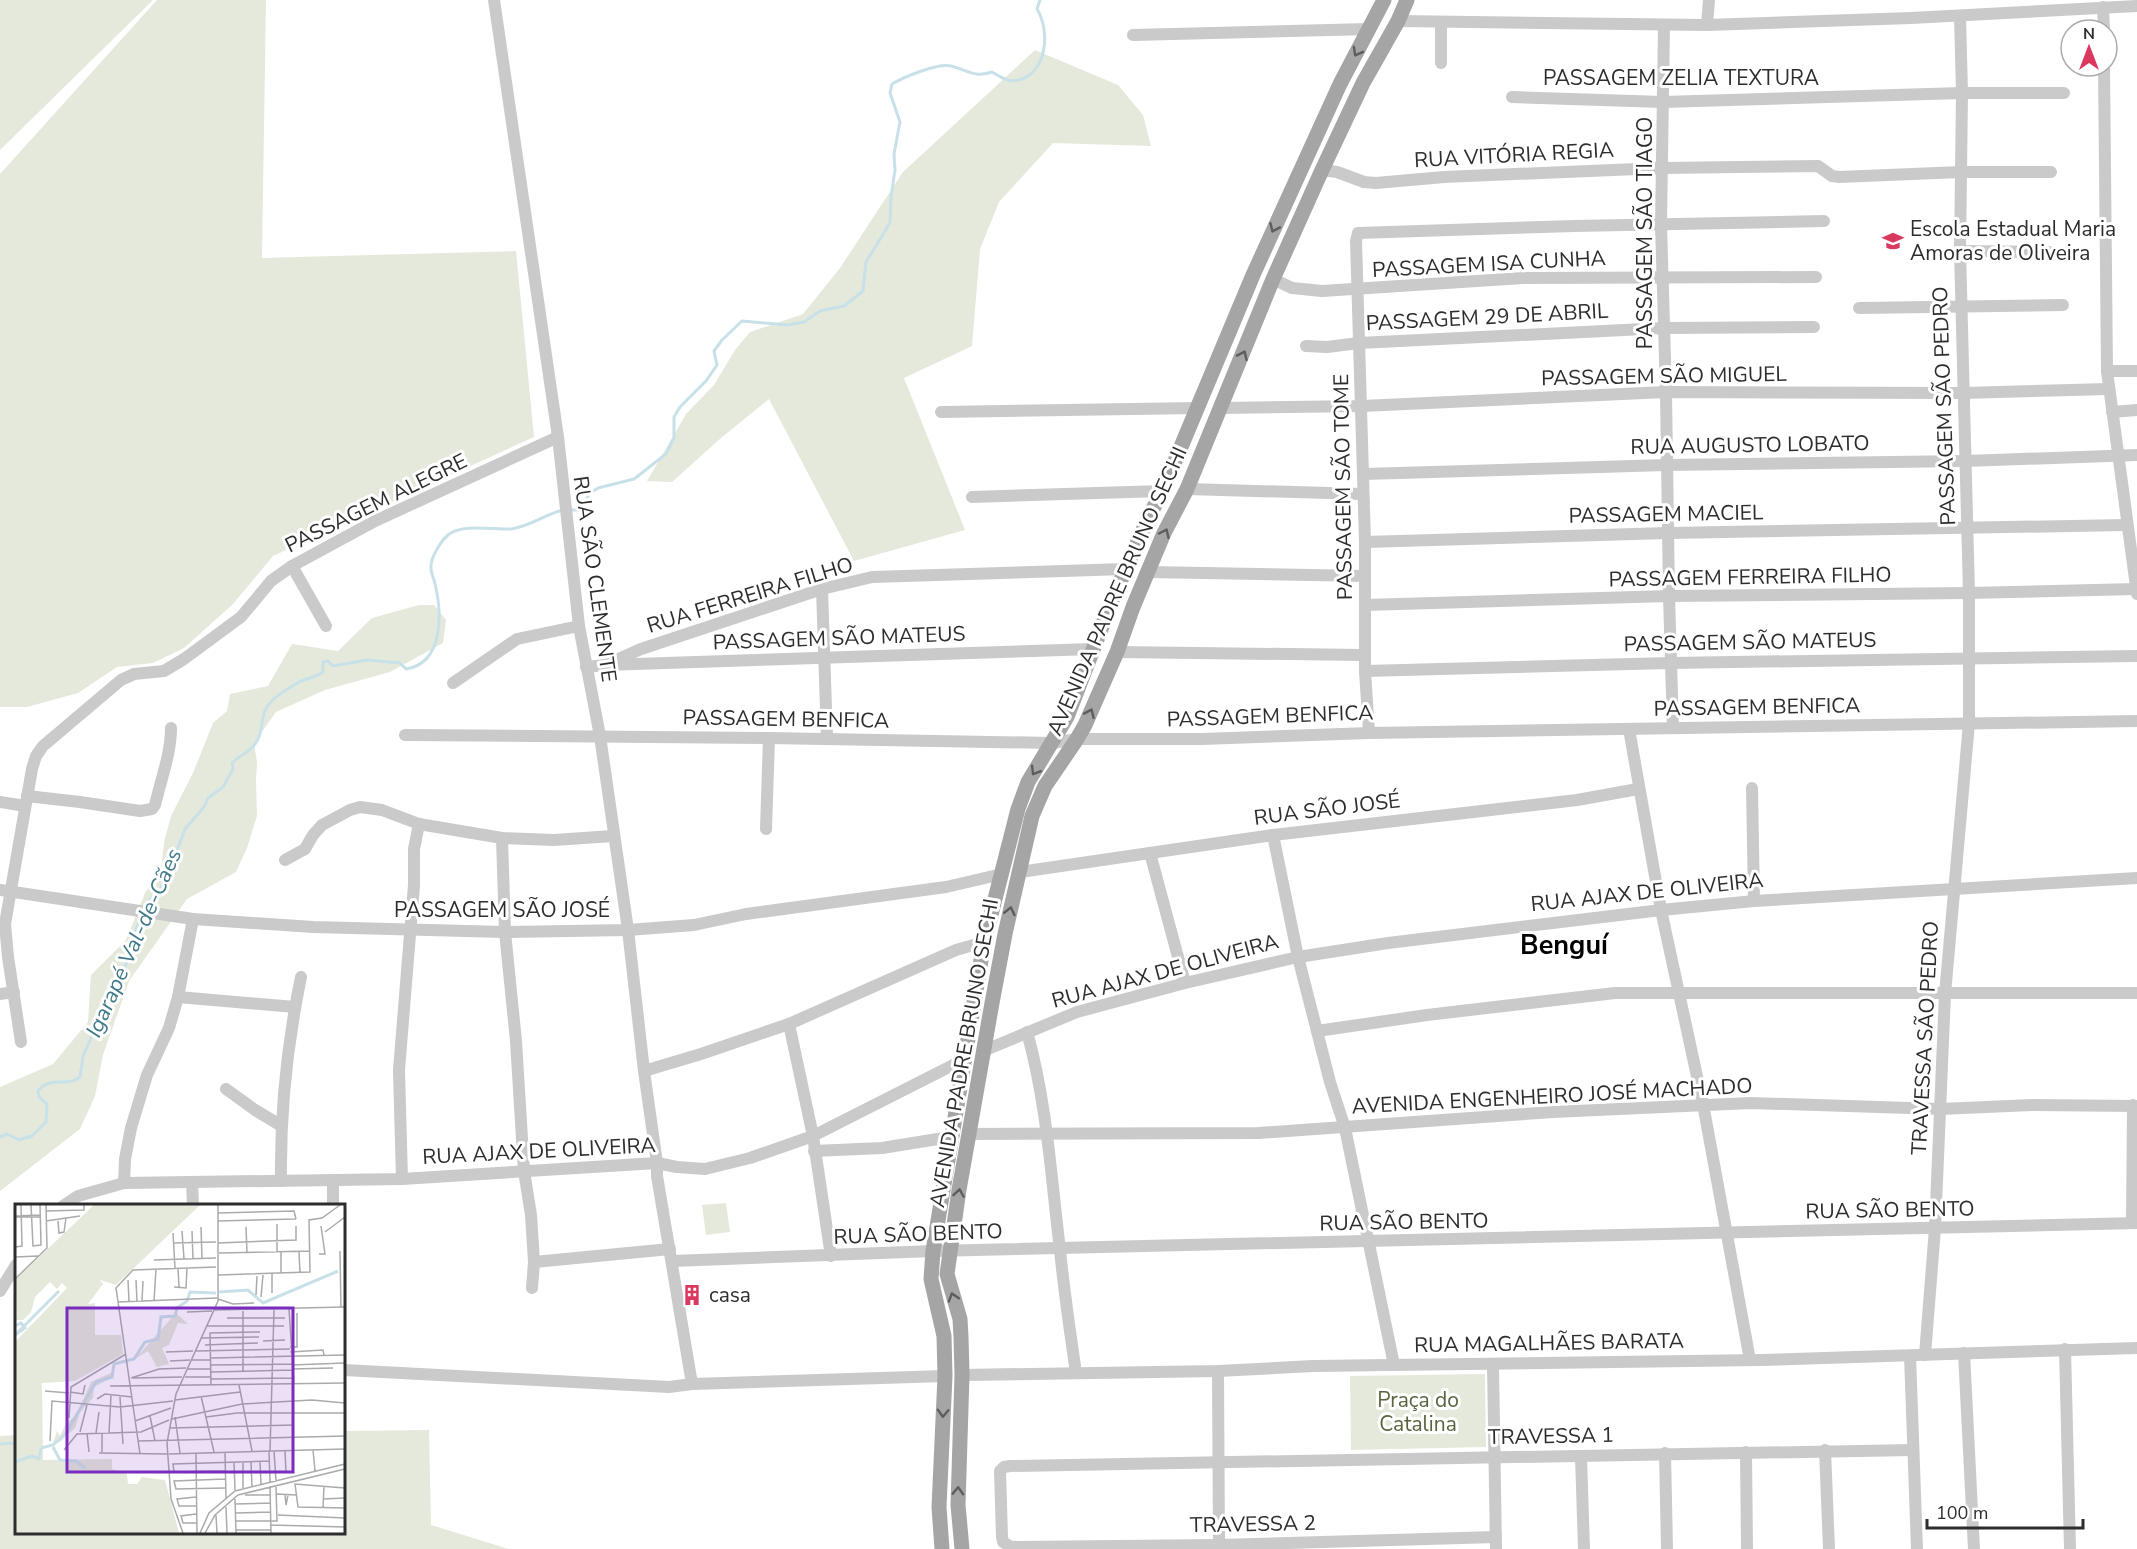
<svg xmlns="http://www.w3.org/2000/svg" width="2137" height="1549" viewBox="0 0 2137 1549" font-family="'Nunito Sans',sans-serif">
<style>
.green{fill:#e5e9db}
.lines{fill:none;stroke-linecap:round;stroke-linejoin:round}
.stream{stroke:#c8e1e8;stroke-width:3}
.minor{stroke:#cacaca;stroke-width:12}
.major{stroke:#a5a5a5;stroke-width:15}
.oneway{stroke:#5d5d5d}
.labels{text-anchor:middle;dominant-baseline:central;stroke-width:6;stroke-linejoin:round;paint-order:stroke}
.street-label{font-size:21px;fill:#2d2d2d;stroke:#fff}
.poi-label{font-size:21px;fill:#2d2d2d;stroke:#fff;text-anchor:start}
.park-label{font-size:21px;fill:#56653d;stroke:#fff}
.water-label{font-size:22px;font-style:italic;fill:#407989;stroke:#fff}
.district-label{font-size:27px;font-weight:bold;fill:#000;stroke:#fff}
.inset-river{fill:none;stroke:#c8e1e8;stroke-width:3}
.inset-road{fill:none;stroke:#ababab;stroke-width:1.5}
.view{fill:#7b2cbf;fill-opacity:0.15;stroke:#7b2cbf;stroke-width:3}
.inset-edge{fill:none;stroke:#2d2d2d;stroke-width:3}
</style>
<rect width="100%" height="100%" fill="#fff"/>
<g class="green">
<path d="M0,0h153l-153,150z"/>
<path d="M157,0h109l-4,258 254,-7 18,186 -261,119 -40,48 -49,44 -31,15 -36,4 -39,26 -51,14h-27v-533z"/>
<path d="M1035,50l83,35 25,30 8,31 -98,-3 -54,59 -19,47 -8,97 -68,32 61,152 -111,31 -85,-162 -48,39 -49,44 -25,-1 39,-67 28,-29 21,-35 15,-18 53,-18 37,-46 63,-96z"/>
<path d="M419,605h15l12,15 -3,23 -53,29 -65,18 -49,22 -22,31 3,19 -1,18 1,36 -10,32 -11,24 -49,27 -58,82 -26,74 -8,41 -15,33 -80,62v-104l53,-23 35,-42 3,-47 35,-35 19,-47 16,-22 3,-29 7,-26 22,-43 20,-50 14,-12 3,-17 38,-8 24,-42 46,7 34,-33z"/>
<path d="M726,1203l4,29 -24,3 -4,-30z"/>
<path d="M1485,1374l1,73 -135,3 -1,-74z"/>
<path d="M429,1430l2,95 78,24h-509v-113l16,-1v97h328v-101z"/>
</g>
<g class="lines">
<g class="stream">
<path d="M570,510h10l5,-6 4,-10 9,-6 36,-9 32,-25 8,-16v-21l6,-10 26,-26 11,-16 -3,-14 8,-11 20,-19 46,4 16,-3 16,-11 24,-5 19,-15 3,-29 24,-39 1,-26 4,-27 -1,-16 6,-32 -10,-29 2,-9c12,-7 45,-21 59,-18 17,4 23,12 41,6 8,5 17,11 27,8 29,-8 31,-50 18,-71l3,-9"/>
<path d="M146,909l2,-7 14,-15 1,-11 10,-15 12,-32 19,-22 4,-9 15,-11 10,-18 -1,-6c8,-8 19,-11 25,-22 9,-16 0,-27 17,-42 5,-5 20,-14 27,-18 8,-3 15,-4 22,-9v-10l5,-1 5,5 34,-6 33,3 6,6c38,-6 36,-56 29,-85 -1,-6 -5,-12 -4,-18 0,-9 10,-25 17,-31 13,-12 47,-5 63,-6 19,-2 34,-15 52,-19"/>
<path d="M0,1137l7,-3 12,6 13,-4 14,-14 1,-18 -8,-7 -1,-6c13,-16 29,-3 42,-14l3,-21 12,-27 23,-38 10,-34 -1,-10 16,-32"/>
<path d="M0,1444l16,-1"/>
</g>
<g class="minor">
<path d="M494,0l64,437 21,189 21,110 28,194 16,141 13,92v13l35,208"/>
<path d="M2103,7l1,23"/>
<path d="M1398,21l309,4 204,-7 226,-12"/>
<path d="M1441,22v41"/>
<path d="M1664,25l-3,200 5,167 3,204 4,132"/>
<path d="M1707,25l2,-25"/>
<path d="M1133,35l237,-6"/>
<path d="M2104,66l3,305 30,223"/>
<path d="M1512,97l151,5 299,-9h102"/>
<path d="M1322,170l15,2 27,10 12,1 68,-6 217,-9 157,-2 14,10 7,1 122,-5h90"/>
<path d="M1960,251l89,1"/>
<path d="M1273,279l19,9 30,3 201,-13 293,-1"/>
<path d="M1859,308l204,-3"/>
<path d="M1306,346l21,1 32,-4 305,-15 150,-1"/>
<path d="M2107,371h30"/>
<path d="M1220,408l142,-2 304,-14 297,1 146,-4"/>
<path d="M941,412l257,-4"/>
<path d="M2112,412l25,-2"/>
<path d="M1364,474l302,-9 300,-4 171,-6"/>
<path d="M1187,489l176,5"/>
<path d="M972,497l190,-6"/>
<path d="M1365,542l303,-9 458,-8"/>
<path d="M292,566l34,60"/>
<path d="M1149,572l215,4"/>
<path d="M822,589l5,150"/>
<path d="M1365,605l304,-9 300,-3 167,-4"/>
<path d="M1117,652l247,3"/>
<path d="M605,665l36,-16 181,-60 50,-12 253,-8"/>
<path d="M586,667l19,-2 488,-16"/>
<path d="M1365,671l305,-8 467,-7"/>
<path d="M453,683l64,-44 62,-13"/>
<path d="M1629,729l32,181 42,194 47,256"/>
<path d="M1369,733l-4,-62v-129l-9,-301 2,-8 216,-7 250,-5"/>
<path d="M405,735l364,3 283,5 25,-4h125l167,-6 768,-12"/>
<path d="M1752,788l2,113"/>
<path d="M27,796l53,6 60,9 12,-2 3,-4c6,-26 16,-51 16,-77"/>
<path d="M0,802l25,4"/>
<path d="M766,829l3,-91"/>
<path d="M1273,835l25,122 32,125 15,46 49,237"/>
<path d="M502,838l3,94 11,109 8,130 7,44 3,47 -2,26"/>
<path d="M1150,853l35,130"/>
<path d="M285,860l20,-11 8,-14 9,-10 28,-15 10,-3 22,3 37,14 83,14 52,2 59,-4"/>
<path d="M1020,872l253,-37 304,-35 61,-11"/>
<path d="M0,890l193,29 120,8 192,5 123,-2 66,-5 52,-11 200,-27 56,-13"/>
<path d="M0,994l14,-2"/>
<path d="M178,997l117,10"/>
<path d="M789,1024l24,112 18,120"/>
<path d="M1317,1031l110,-16 188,-22h522"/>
<path d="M1027,1032c20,71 24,145 33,218 4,41 10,82 16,123"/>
<path d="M21,1042l-13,-85 -3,-33 27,-155 4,-13 7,-10 78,-66 13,-6 30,-3 20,-12 57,-42 30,-36 21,-15 83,-45 183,-84"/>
<path d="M983,1051l94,-39 108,-29 113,-26 90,-14 273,-33 93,-9 383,-23"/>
<path d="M644,1071l57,-17 88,-30 167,-74 28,-8"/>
<path d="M226,1089l29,21 25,15"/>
<path d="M969,1134l290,-1 294,-21 198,-9 189,6 92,-4 105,1"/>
<path d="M814,1151l68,-3 68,-11"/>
<path d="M402,1179l-3,-109 15,-185v-36l5,-25"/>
<path d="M281,1181c-1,-69 6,-136 20,-204"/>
<path d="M192,1182l1,24"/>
<path d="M124,1183l1,-24 6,-31 16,-53 22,-47 9,-31 15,-78"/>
<path d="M63,1206l15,-10 46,-13 278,-4 255,-16 20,4 28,2 45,-11 63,-22 150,-76"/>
<path d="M333,1206v-26"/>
<path d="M2132,1223l1,-118"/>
<path d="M673,1261l260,-10 1204,-28"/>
<path d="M534,1262l136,-13"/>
<path d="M0,1291l16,-26"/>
<path d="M2065,1349l5,200"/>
<path d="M1964,1353l10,196"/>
<path d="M1925,1355l10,-127 10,-234 24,-271v-130l-9,-342 2,-158 -2,-77"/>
<path d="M1910,1356l7,193"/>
<path d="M1493,1365l3,184"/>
<path d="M344,1370l325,17 23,-3 253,-8"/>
<path d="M1218,1371l1,178"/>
<path d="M962,1375l256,-4 95,-5 448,-6 376,-12"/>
<path d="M1825,1450l4,99"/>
<path d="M1746,1452l1,97"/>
<path d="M1665,1453l2,96"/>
<path d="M1581,1456l3,93"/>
<path d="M1496,1537l-277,8 -208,2 -8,-5 -1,-5 -2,-66 4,-4 6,-1 903,-16"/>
</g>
<g class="major">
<path d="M942,1549l-3,-42 6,-131 -1,-40 -13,-57 2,-28 51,-309 34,-133 10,-27 39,-65 46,-119 33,-75 19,-38 88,-210 87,-191 44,-84"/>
<path d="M962,1549l-4,-44 4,-130 -1,-38 -1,-18 -13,-45 12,-84 33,-187 13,-69 27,-118 13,-30 32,-47 8,-14 32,-73 16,-45 31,-74 23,-44 86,-210 49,-109 41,-87 35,-62 9,-21"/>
</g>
</g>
<defs><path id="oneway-chevron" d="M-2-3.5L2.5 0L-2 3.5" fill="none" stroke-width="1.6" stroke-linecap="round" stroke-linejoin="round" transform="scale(1.5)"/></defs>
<g class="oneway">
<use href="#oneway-chevron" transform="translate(1357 52) rotate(119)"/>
<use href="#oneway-chevron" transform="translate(1274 228) rotate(114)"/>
<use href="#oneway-chevron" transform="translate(1243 355) rotate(-66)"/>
<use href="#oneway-chevron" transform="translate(1165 533) rotate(-65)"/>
<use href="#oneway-chevron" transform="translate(1090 713) rotate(-66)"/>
<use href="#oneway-chevron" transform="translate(1035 771) rotate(121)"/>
<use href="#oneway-chevron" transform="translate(1010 911) rotate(-77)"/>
<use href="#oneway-chevron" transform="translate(959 1193) rotate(-81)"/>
<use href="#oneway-chevron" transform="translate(953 1297) rotate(-107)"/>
<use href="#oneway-chevron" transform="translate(943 1413) rotate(92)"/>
<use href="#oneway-chevron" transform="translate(958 1491) rotate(-88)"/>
</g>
<defs>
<symbol id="school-bare" viewBox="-9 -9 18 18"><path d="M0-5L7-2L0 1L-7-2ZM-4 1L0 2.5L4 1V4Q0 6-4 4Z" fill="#da395f" stroke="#fff" stroke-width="2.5" paint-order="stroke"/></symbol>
<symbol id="building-bare" viewBox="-9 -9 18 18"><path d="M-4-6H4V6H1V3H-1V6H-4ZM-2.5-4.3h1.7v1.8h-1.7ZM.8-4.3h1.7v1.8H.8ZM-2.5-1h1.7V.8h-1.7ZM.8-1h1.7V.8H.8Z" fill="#da395f" stroke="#fff" stroke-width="2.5" paint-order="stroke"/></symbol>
</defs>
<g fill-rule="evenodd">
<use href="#school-bare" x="1878" y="226" width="30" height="30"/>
<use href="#building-bare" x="677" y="1280" width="30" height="30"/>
</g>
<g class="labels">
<g class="street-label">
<text x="1681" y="78">PASSAGEM ZELIA TEXTURA</text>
<text transform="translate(1514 155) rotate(-3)">RUA VITÓRIA REGIA</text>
<text transform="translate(1645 233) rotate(-90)">PASSAGEM SÃO TIAGO</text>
<text transform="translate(1489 264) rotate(-3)">PASSAGEM ISA CUNHA</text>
<text transform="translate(1487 317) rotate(-3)">PASSAGEM 29 DE ABRIL</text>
<text transform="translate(1664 376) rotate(-1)">PASSAGEM SÃO MIGUEL</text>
<text transform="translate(1944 406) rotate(-92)">PASSAGEM SÃO PEDRO</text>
<text transform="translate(1750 445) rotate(-1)">RUA AUGUSTO LOBATO</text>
<text transform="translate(1343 487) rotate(-91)">PASSAGEM SÃO TOME</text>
<text transform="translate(376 503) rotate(-26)">PASSAGEM ALEGRE</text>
<text transform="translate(1666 514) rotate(-1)">PASSAGEM MACIEL</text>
<text transform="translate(1750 577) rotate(-1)">PASSAGEM FERREIRA FILHO</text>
<text transform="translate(595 579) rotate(82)">RUA SÃO CLEMENTE</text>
<text transform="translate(1117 591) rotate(-66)">AVENIDA PADRE BRUNO SECHI</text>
<text transform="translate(750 595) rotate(-17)">RUA FERREIRA FILHO</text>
<text transform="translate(839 638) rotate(-2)">PASSAGEM SÃO MATEUS</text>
<text transform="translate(1750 642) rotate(-1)">PASSAGEM SÃO MATEUS</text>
<text transform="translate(1757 707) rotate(-1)">PASSAGEM BENFICA</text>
<text transform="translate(1270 716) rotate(-2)">PASSAGEM BENFICA</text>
<text transform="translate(786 719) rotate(1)">PASSAGEM BENFICA</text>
<text transform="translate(1327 809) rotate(-7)">RUA SÃO JOSÉ</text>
<text transform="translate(1647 892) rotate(-6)">RUA AJAX DE OLIVEIRA</text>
<text x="502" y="910">PASSAGEM SÃO JOSÉ</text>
<text transform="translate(1165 971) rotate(-15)">RUA AJAX DE OLIVEIRA</text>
<text transform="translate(1925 1038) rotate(-87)">TRAVESSA SÃO PEDRO</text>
<text transform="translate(964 1053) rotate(-80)">AVENIDA PADRE BRUNO SECHI</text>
<text transform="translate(1552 1096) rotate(-3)">AVENIDA ENGENHEIRO JOSÉ MACHADO</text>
<text transform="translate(539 1151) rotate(-3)">RUA AJAX DE OLIVEIRA</text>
<text transform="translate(1890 1210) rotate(-1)">RUA SÃO BENTO</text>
<text transform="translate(1404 1222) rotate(-1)">RUA SÃO BENTO</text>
<text transform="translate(918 1234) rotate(-2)">RUA SÃO BENTO</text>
<text transform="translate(1549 1343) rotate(-1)">RUA MAGALHÃES BARATA</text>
<text transform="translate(1551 1436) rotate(-1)">TRAVESSA 1</text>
<text transform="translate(1253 1524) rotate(-1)">TRAVESSA 2</text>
</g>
<g class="poi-label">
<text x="1910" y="229">Escola Estadual Maria<tspan x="1910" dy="24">Amoras de Oliveira</tspan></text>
<text x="709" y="1295">casa</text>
</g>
<g class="park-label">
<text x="1418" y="1400">Praça do<tspan x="1418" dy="24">Catalina</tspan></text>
</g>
<g class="water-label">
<text transform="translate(134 943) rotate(-66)">Igarapé Val-de-Cães</text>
</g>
<g class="district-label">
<text x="1564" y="945">Benguí</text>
</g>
</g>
<g transform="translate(15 1204)">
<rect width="330" height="330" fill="#fff"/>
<path d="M79,1h106l-84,80 -16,-5 3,4 -15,20 7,-1v32h26l2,19 -48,27 -33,2 1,77 69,-1v10l15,5 1,10h9l5,-7 23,3 14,53h-164v-191l52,-54 -5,-5 -5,6 -7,-7 -15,15 -4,15 -8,8h-8v-40zM161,109l12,11 -10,-1 -9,22 -7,3 7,16 -12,3 -9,-16 -13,8zM98,168l1,4 -20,11 -1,11 -13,14 -5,16 -15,14 -7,1 4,-12 3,5 6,-13 10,-7 15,-34z" fill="#e5e9db"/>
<path class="inset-river" d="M204,88l29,-2 15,13 75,-32M0,122l6,-3 4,5 -10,7M0,131l44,-44M38,243l7,13 16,1 9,7M26,244l12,-3 13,-12 30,-51 16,-5 2,-13 20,-5 11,-17 13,-3 3,-22 14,-1 2,-8 10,-7 3,-9 26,1M0,258l17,-6 7,3 2,-11"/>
<path class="inset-road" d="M16,1l2,41 8,-1 -1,-40M31,7l38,-1v-5M203,9l76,-2 2,8M0,12l25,-1M0,13h25M31,17l34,-5M43,17l1,12 5,-1 2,-14M203,17l78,-2M262,20v28M186,23l1,31M231,23l1,26M167,27l2,28M177,27l1,28M310,28l20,-15M158,29l2,35M158,39l43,-1M203,39l78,-3v-14M0,43l7,-1 -1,-41M325,47l1,57M284,48l1,21M204,49l91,-2M304,50h6l-4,-28M0,53l23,-1M139,56l62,-2M163,64l1,19M257,70v19M266,70v-22M203,71l92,-3 -1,-52 13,-2 18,-13M0,75l32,-31 -1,-43M113,76l1,21M121,76l1,21M159,83l12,1 1,-20M241,91l1,-19M246,93l2,-22M203,95l15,5 21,-1M127,97l1,-20M139,97l2,-32M103,98l99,-4M274,105l5,75M200,106l130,-3M228,107v60M172,108l25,-1M212,114h58M191,122h78M186,134l58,-1M248,137l22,-1M190,141l53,-2M275,143h7v-34M181,147l94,-2M151,148l27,-1M275,148l33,-2 1,5M196,154l134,-3M177,156h19M155,157l20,-1M196,161l81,-1M277,161l53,-2M173,165h23M277,165l41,-1M196,168l82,-2M170,173h26M116,174l28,-9 27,-1M118,174l49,-1M196,175l83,-1M224,181l13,66M95,182l235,-3M196,182l-1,-53 50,-1M30,187l24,2M55,188l13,2 2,-9M186,192l13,56M105,193l3,47M82,195l8,-5 27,3M160,196l65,-8M135,212l5,25M160,213l5,36M191,213l31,-4h108M54,214l2,-31 55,-33M157,215l70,-15 70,-4 33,3M120,217l36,-13M155,224l124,-3M65,228l7,-27M72,229l2,19M81,229l3,-21M94,229l2,-38M35,237l2,-40 68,6 53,-6M123,237l207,-5M49,246l13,-16 64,-2 28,-12M298,246l2,21M255,247l4,-141M259,247l2,30M270,247l1,22M87,248v-19M210,248l1,46M254,248l1,30M84,249l68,1M125,250l-24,-166 17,-18 83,-3M154,250l176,-5M181,250l1,79M219,258l1,28M236,258l1,24M245,258l1,22M228,259v25M210,267l-51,1 -1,-8 96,-3M210,275l-51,2 2,8 49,-1M279,280l51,4M280,280l3,23 47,1M255,282l1,47M262,290l19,1M270,290l1,11 2,-10M230,291h26M181,293l-19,2 2,7h17M220,295l1,34M308,295l22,-1M220,300l36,-1M211,303l1,26M308,304l1,-22M220,309l36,-1M181,310l-15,2 2,7h14M201,311l1,18M263,311l67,3M220,317h42l-1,-34M256,321l74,2M221,326h35M168,329l-12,-34 -4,-56 9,-49 42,-93v-96M185,329l9,-20 26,-22 110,-27M190,329l10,-18 23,-20 107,-26"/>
<path class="view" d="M52,104h226v164h-226z"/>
<rect width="330" height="330" class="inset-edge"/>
</g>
<g transform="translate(2089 48)"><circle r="28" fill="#ffffff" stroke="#ababab" stroke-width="1.5"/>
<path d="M0-4.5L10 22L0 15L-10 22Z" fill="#da395f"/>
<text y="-9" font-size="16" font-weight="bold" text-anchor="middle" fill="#2d2d2d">N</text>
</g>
<path d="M1927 1519v9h156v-9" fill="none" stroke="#2d2d2d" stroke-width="3"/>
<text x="1936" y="1519" font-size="18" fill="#2d2d2d" stroke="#ffffff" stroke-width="4.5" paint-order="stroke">100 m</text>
</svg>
